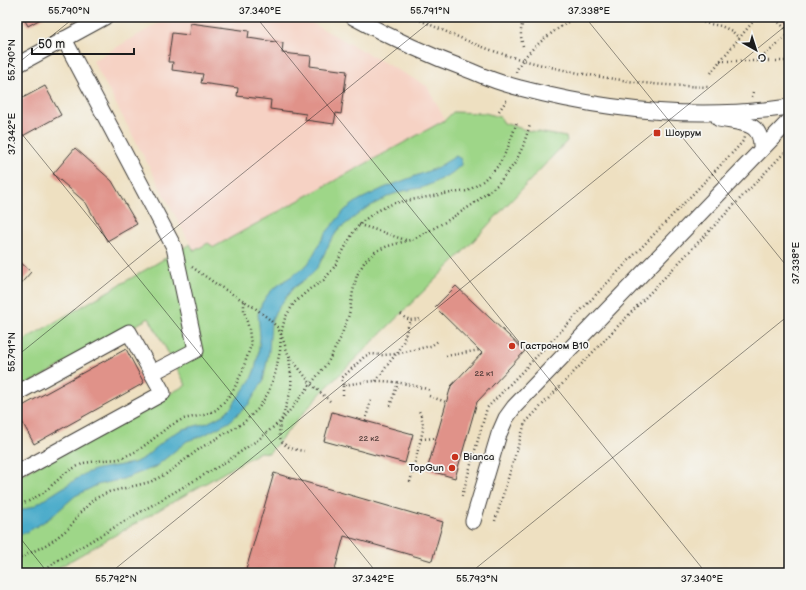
<svg xmlns="http://www.w3.org/2000/svg" width="806" height="590" viewBox="0 0 806 590" font-family="'Balsamiq Sans',sans-serif">
<style>
.built{fill:#f6d2c4}
.green{fill:#9ed688;stroke:#5d7952}
.water{fill:#4bacca;stroke:#346473}
.building{fill:#e09289}
.lines{fill:none;stroke-linecap:round;stroke-linejoin:round}
.minor-casing{stroke:#3c3935;stroke-width:17}
.path{stroke:#3c3935;stroke-width:2.5;stroke-dasharray:1 3;stroke-linecap:butt}
.minor{stroke:#fff;stroke-width:15}
.ticks{fill:none;stroke:#1c1c1c;stroke-width:1;stroke-opacity:0.45}
.poi-dot{fill:#c8321e;stroke:#f6f6f2;stroke-width:1.5}
.labels{text-anchor:middle;dominant-baseline:central;stroke-width:3.5;stroke-linejoin:round;paint-order:stroke}
.number-label{font-size:8px;fill:#4d3a37}
.poi-label{font-size:10px;fill:#1c1c1c;stroke:#f6f6f2;text-anchor:start}
.neatline{fill:none;stroke:#1c1c1c;stroke-width:1.5}
.ticks-label{font-size:10px;text-anchor:middle;fill:#1c1c1c}
</style>
<rect width="100%" height="100%" fill="#f6f6f2"/>
<filter id="ink" filterUnits="userSpaceOnUse"><feTurbulence type="fractalNoise" baseFrequency=".025" numOctaves="2"/><feDisplacementMap in="SourceGraphic" scale="8" xChannelSelector="R" yChannelSelector="G"/><feConvolveMatrix kernelMatrix="1 2 1 2 8 2 1 2 1" color-interpolation-filters="sRGB"/></filter>
<filter id="wash" filterUnits="userSpaceOnUse"><feTurbulence type="fractalNoise" baseFrequency=".012" numOctaves="4" result="noise"/><feDisplacementMap in="SourceGraphic" scale="16" xChannelSelector="R" yChannelSelector="G"/><feGaussianBlur stdDeviation="0.9" result="paint"/><feColorMatrix in="noise" values="0 0 0 0 0 0 0 0 0 0 0 0 0 0 0 0 0 1.4 0 .05"/><feComposite in="paint" operator="in"/></filter>
<g filter="url(#wash)">
<rect width="100%" height="100%" fill="#eee0c1"/>
<path class="built" d="M169,17h132l126,69 18,34 -232,127 -5,-4 -14,8 -101,-190z"/>
<path class="green" d="M453,112l32,1 15,4 4,6 22,7 40,7 1,4 -107,114 -139,138 -52,60 -9,-1 -204,117 -1,4h-38v-96l169,-92 -37,-67 -132,72v-46l173,-100 4,7 14,-8 6,4 231,-127z"/>
<path class="water" d="M456,156l5,3v6l-9,8 -21,11 -10,4 -18,3 -12,4 -26,14 -27,21 -8,12 -11,23 -7,9 -19,14 -18,24 -4,11 -2,28 -6,30 -14,23 -20,18 -27,14 -15,5 -32,26 -32,12 -26,6 -22,11 -25,22 -23,14 -10,4v-24l17,-6 52,-33 12,-4 36,-6 11,-6 26,-22 12,-6 24,-6 16,-8 9,-9 19,-27 4,-10 3,-13 2,-19 -2,-23 4,-11 7,-10 4,-4 14,-10 5,-3 16,-12 17,-30 20,-24 14,-10 25,-12 42,-16 12,-5z"/>
<g id="blocks">
<g class="building">
<path d="M23,17h21l-16,9z"/>
<path d="M780,17h9v7l-1,1z"/>
<path d="M190,23l59,8 -1,7 35,5 -1,10 29,3 -1,10 37,5 -6,43 -5,-1 -2,11 -29,-4 1,-6 -36,-5 1,-9 -34,-4 1,-8 -37,-5 2,-9 -31,-4 1,-8h-5l4,-29 17,2z"/>
<path d="M45,86l16,29 -44,24v-38z"/>
<path d="M75,148l37,33 25,43 -30,17 -21,-38 -33,-29z"/>
<path d="M17,259l14,13 -14,16z"/>
<path d="M456,286l69,65 -48,51 -22,76 -28,-8 24,-84 31,-33 -47,-46z"/>
<path d="M126,349l18,34 -110,61 -17,-32v-3z"/>
<path d="M332,412l81,22 -8,29 -81,-22z"/>
<path d="M274,473l169,49 -11,39 -88,-25 -10,37h-89z"/>
</g>
</g>
</g>
<g filter="url(#ink)">
<use href="#blocks" fill-opacity="0" stroke="#3c3935" stroke-width="1"/>
<g class="lines">
<defs>
<g id="minor">
<path d="M353,17c38,21 77,39 118,54 16,7 32,13 49,17 87,23 179,32 269,19"/>
<path d="M64,39l110,208 22,103 -44,23"/>
<path d="M17,65l88,-48"/>
<path d="M719,119c22,4 44,2 42,31"/>
<path d="M17,393l112,-61 34,61 -146,80"/>
<path d="M473,521l26,-87 7,-16 8,-11 275,-286"/>
</g>
</defs>
<use href="#minor" class="minor-casing"/>
<g class="path">
<path d="M413,17c32,14 63,29 96,39 37,11 75,19 113,24 29,5 59,6 88,7"/>
<path d="M699,17v3l6,3 16,3 11,5 7,7"/>
<path d="M773,17l16,15"/>
<path d="M523,46c-3,-10 -3,-19 2,-29"/>
<path d="M758,60l18,-14 13,-14"/>
<path d="M720,61h69"/>
<path d="M516,72c7,-21 40,-42 59,-55"/>
<path d="M711,73l9,-12 37,-44"/>
<path d="M752,97l1,-5"/>
<path d="M499,111l9,-13"/>
<path d="M359,225c17,4 32,11 47,15"/>
<path d="M192,267l27,19 35,21 15,12 8,8 4,7 7,20 23,30 21,19"/>
<path d="M401,314l3,3 6,3"/>
<path d="M289,356c1,12 4,25 1,37 -6,26 -27,53 14,58"/>
<path d="M446,356l34,-6"/>
<path d="M376,381l13,-18 7,-9 30,-7 5,-1 7,-5"/>
<path d="M343,385l-1,-4v-3l23,-22 6,-2 11,1 14,-1 7,-12 7,-22 11,-1"/>
<path d="M343,395v-10c11,-1 23,-4 35,-4 18,0 35,4 52,9"/>
<path d="M429,396l17,6"/>
<path d="M390,406l8,-23"/>
<path d="M365,421l6,-21"/>
<path d="M421,439l15,-1"/>
<path d="M410,482l13,-52c0,-8 -1,-14 -5,-21"/>
<path d="M462,496l25,-88 251,-261 5,-6 1,-4"/>
<path d="M17,505l12,-4 14,-8 25,-22 16,-8 20,-3 15,-1 18,-8 15,-11 16,-13 15,-8 21,-4 12,-5 9,-9 9,-12 8,-17 9,-27 -2,-16 -5,-18v-10"/>
<path d="M495,521l30,-98 259,-270"/>
<path d="M17,560l34,-18 18,-14 11,-15 14,-14 15,-7 41,-10 16,-8 36,-27 41,-24 15,-14 10,-16 7,-19 5,-23 1,-17 4,-16 9,-15 16,-14 14,-9 11,-14 19,-35 9,-10 14,-10 17,-8 50,-9 24,-3 15,-10 15,-15 9,-16 10,-28"/>
<path d="M43,573l12,-11 171,-100 33,-23 23,-19 29,-36 17,-22 12,-23 9,-24 4,-24 4,-16 8,-14 11,-10 12,-5 26,-7 31,-17 27,-17 25,-20 18,-22 8,-17 7,-21"/>
</g>
<use href="#minor" class="minor"/>
</g>
</g>
<path class="ticks" d="M256,17l450,556M585,17l204,252M17,64l58,-47M17,128l360,445M17,356l419,-339M17,534l31,39M110,573l679,-550M470,573l319,-258"/>
<g class="poi-dot">
<rect x="653" y="129" width="8" height="8" rx="2"/>
<circle cx="512" cy="346" r="4"/>
<circle cx="455" cy="457" r="4"/>
<circle cx="452" cy="468" r="4"/>
</g>
<g class="labels">
<g class="number-label">
<text x="484" y="373">22 к1</text>
<text x="369" y="438">22 к2</text>
</g>
<g class="poi-label">
<text x="665" y="133">Шоурум</text>
<text x="520" y="346">Гастроном B10</text>
<text x="463" y="457">Bianca</text>
<text x="444" y="468" text-anchor="end">TopGun</text>
</g>
</g>
<rect width="806" height="590" fill="none" stroke="#f6f6f2" stroke-width="44"/>
<g transform="translate(756 50) rotate(141)" stroke="#f6f6f2" stroke-width="3" paint-order="stroke">
<path d="M0-3L7 15L0 10L-7 15Z" fill="#1c1c1c"/>
<text y="-6" font-size="11" font-weight="bold" text-anchor="middle" fill="#1c1c1c">С</text>
</g>
<path d="M32 48v6h102v-6" fill="none" stroke="#1c1c1c" stroke-width="2"/>
<text x="38" y="48" font-size="12" fill="#1c1c1c" stroke="#f6f6f2" stroke-width="3" paint-order="stroke">50 m</text>
<rect x="22" y="22" width="762" height="546" class="neatline"/>
<g class="ticks-label">
<text x="69" y="14">55.790°N</text>
<text x="260" y="14">37.340°E</text>
<text x="430" y="14">55.791°N</text>
<text x="589" y="14">37.338°E</text>
<text transform="translate(11 60) rotate(-90)" y="4">55.790°N</text>
<text transform="translate(11 134) rotate(-90)" y="4">37.342°E</text>
<text transform="translate(795 263) rotate(-90)" y="4">37.338°E</text>
<text transform="translate(11 352) rotate(-90)" y="4">55.791°N</text>
<text x="116" y="582">55.792°N</text>
<text x="373" y="582">37.342°E</text>
<text x="477" y="582">55.793°N</text>
<text x="702" y="582">37.340°E</text>
</g>
</svg>
